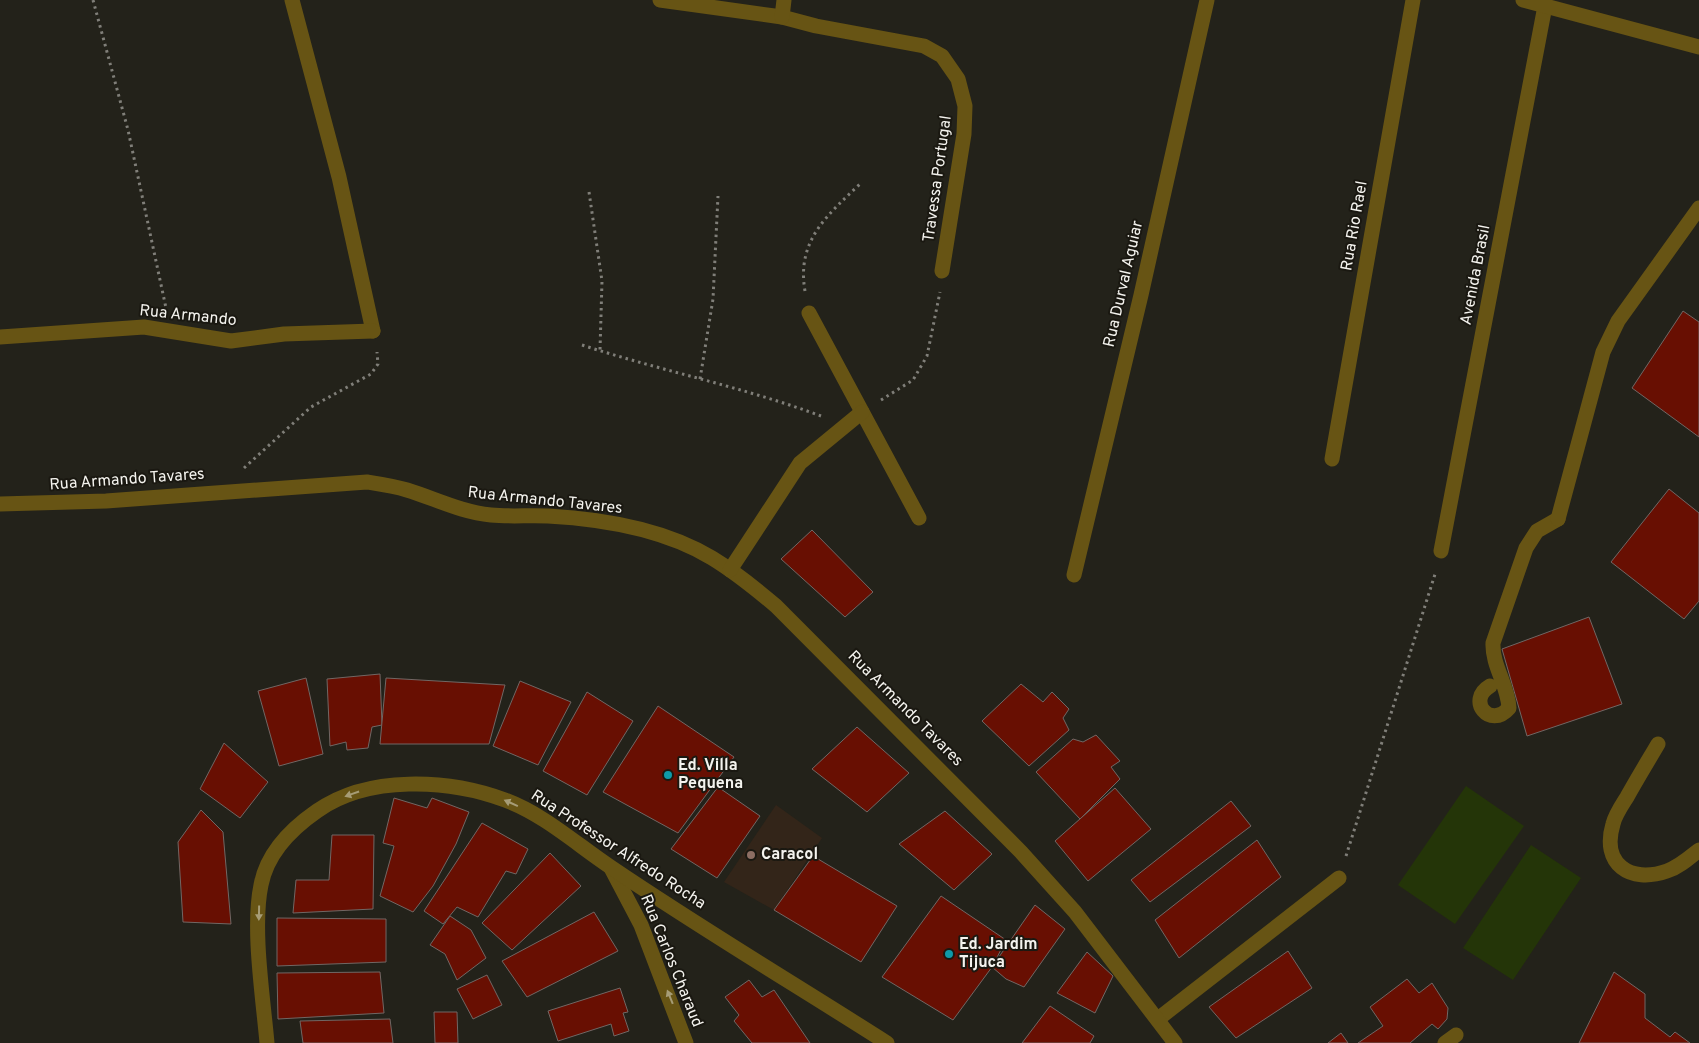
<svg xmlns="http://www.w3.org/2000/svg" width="1699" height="1043" viewBox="0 0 1699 1043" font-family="Overpass,sans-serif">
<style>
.education{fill:#332519}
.green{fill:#243508}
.building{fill:#680f02;stroke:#716764}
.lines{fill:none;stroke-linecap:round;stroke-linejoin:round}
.path{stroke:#807f79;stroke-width:3;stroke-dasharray:2.5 4;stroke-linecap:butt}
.service{stroke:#675414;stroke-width:15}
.minor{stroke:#675414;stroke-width:15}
.tertiary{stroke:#675414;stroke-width:15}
.oneway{fill:#a69c76}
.culture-dot{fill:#0f9aa8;stroke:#1a1811;stroke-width:2}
.education-dot{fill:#8d6e63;stroke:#1a1811;stroke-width:2}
.labels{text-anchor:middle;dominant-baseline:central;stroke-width:4;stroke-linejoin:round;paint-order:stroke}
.street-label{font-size:16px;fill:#f4f3ee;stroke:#1a1811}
.poi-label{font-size:16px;font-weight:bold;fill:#f4f3ee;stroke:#1a1811;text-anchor:start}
</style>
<rect width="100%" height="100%" fill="#23221a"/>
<path class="education" d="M776,805l46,33 -48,72 -50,-28z"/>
<g class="green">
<path d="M1466,786l58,40 -69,98 -57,-39z"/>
<path d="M1531,845l50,33 -68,102 -50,-32z"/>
</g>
<g class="building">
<path d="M1683,311l16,11v115l-67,-49z"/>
<path d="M1669,489l30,24v88l-15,18 -73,-57z"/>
<path d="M812,530l61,62 -28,25 -64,-58z"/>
<path d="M1589,617l33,87 -95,32 -25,-87z"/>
<path d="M380,674l2,51 -10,2 -4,21 -21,2 -1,-8 -16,4 -3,-67z"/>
<path d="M306,678l17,76 -44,12 -21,-75z"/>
<path d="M386,678l119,7 -16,59h-109z"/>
<path d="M520,681l51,21 -33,63 -45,-19z"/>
<path d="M1021,684l22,18 9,-10 17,17 -6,9 6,12 -40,36 -47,-45z"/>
<path d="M587,692l46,29 -46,74 -44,-24z"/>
<path d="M658,706l76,51 -56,76 -75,-41z"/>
<path d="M857,727l52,46 -42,39 -55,-43z"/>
<path d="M1096,735l24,26 -9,6 9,12 -40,40 -44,-47 37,-33 10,3z"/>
<path d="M224,743l44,39 -28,36 -40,-29z"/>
<path d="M718,787l42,29 -43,62 -46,-29z"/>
<path d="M1115,788l36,41 -63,52 -33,-40z"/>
<path d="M394,798l33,10 5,-10 37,14 -13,32 -23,42 -20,26 -33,-16 14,-50 -11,-3z"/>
<path d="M1231,801l20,25 -101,76 -19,-22z"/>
<path d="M201,810l22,22 8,92 -48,-2 -5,-80z"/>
<path d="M945,811l47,43 -38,36 -55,-46z"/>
<path d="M482,823l46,26 -12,25 -10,-3 -28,46 -21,-10 -14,17 -19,-13z"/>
<path d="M332,835h42l-1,74 -80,4 3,-33h33z"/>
<path d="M1257,840l24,37 -102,81 -24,-38z"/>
<path d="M550,853l31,33 -69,64 -30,-27z"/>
<path d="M813,856l84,50 -36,56 -87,-52z"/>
<path d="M941,896l65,44 -14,27 -39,53 -71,-43z"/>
<path d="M1035,905l30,24 -41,58 -18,-8 -14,-12z"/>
<path d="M594,912l24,39 -91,46 -25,-36z"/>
<path d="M450,916l21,14 15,28 -29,22 -12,-26 -15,-9z"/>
<path d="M277,918l109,1v43l-109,4z"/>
<path d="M1288,951l24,37 -76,50 -27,-31z"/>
<path d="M1087,952l26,24 -18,37 -38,-20z"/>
<path d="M380,972l4,41 -106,6 -1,-46z"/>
<path d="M1614,972l31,22v24l25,19 5,-5 15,11h-111z"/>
<path d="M487,975l15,30 -29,14 -16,-30z"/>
<path d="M1407,979l12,14 13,-10 16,25 -1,11 -9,10 -6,-5 -22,19h-52l25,-17 -13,-19z"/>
<path d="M749,980l13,17 12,-7 36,53h-58l-18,-22 5,-6 -14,-18z"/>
<path d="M620,988l8,24 -5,1 6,18 -15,5 -3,-12 -53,17 -10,-30z"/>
<path d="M1050,1006l44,30 -4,7h-68z"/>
<path d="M434,1012h23l1,31h-23z"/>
<path d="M390,1019l3,24h-90l-3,-22z"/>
<path d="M1341,1033l7,10h-20z"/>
</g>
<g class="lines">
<g class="path">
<path d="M93,0l35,130 38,178"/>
<path d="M589,192l13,89 -2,69"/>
<path d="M805,291c-9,-52 24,-77 57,-109"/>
<path d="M582,345c80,26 161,42 239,71"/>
<path d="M700,379l13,-80 5,-103"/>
<path d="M881,400l32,-20 14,-24 13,-64"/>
<path d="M244,468l67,-61 60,-33 7,-10 -1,-12"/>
<path d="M1346,856l90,-285"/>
</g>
<g class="service">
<path d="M292,0l47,177 34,154"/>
<path d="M809,313l110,205"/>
<path d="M1490,686c-24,14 0,44 19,22 -1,-23 -17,-42 -16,-65l33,-95 11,-17 21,-12"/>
<path d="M1658,744c-10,17 -21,35 -31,53 -5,8 -12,18 -14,27 -12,40 17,60 54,47 12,-4 22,-13 32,-21"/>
<path d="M1158,1019l181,-141"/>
<path d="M1445,1043l11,-8"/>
</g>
<g class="minor">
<path d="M660,0l122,17 34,9 108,20 18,10 16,23 7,27 -1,28 -22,137"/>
<path d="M782,17l2,-17"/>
<path d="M0,337l144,-10 87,14 53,-7 89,-3"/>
<path d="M1332,459l81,-459"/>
<path d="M0,504l106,-3 261,-19c13,2 27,4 40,8 29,9 54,22 84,25 19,2 38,0 57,1 55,3 116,13 164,42 23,14 44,31 64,48l245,246 54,60 100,131"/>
<path d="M1558,519l45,-167 15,-31 81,-113"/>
<path d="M1441,551l104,-545"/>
<path d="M730,570l70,-107 62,-51"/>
<path d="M1074,575l67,-280 66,-295"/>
<path d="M611,868l30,57 45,118"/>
<path d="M267,1043c-4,-46 -15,-115 -6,-158 6,-32 30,-56 56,-74 51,-36 131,-32 188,-11 40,15 71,44 107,68 90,61 184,117 275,175"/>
</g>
<path class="tertiary" d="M1523,0l176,47"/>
</g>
<defs><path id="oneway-solid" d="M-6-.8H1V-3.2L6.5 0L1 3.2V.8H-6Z" transform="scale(1.25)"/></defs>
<g class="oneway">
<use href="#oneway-solid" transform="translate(352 794) rotate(161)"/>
<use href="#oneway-solid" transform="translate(511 803) rotate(-156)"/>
<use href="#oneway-solid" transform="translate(259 913) rotate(91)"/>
<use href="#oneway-solid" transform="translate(670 997) rotate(-112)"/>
</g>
<g class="culture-dot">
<circle cx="668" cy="775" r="5"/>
<circle cx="949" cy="954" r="5"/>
</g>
<circle class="education-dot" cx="751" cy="855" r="5"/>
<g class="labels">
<g class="street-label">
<text transform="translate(938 179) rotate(-82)">Travessa Portugal</text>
<text transform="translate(1355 226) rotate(-80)">Rua Rio Rael</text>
<text transform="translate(1476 275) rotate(-79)">Avenida Brasil</text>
<text transform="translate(1124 284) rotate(-77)">Rua Durval Aguiar</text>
<text transform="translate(188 316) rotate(6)">Rua Armando</text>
<text transform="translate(127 480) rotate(-4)">Rua Armando Tavares</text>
<text transform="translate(545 501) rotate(6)">Rua Armando Tavares</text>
<text transform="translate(905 709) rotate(45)">Rua Armando Tavares</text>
<text transform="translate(618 850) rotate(33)">Rua Professor Alfredo Rocha</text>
<text transform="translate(671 961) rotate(68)">Rua Carlos Charaud</text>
</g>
<g class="poi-label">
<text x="678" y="766">Ed. Villa<tspan x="678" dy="18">Pequena</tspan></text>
<text x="761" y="855">Caracol</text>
<text x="959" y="945">Ed. Jardim<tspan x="959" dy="18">Tijuca</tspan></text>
</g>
</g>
</svg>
